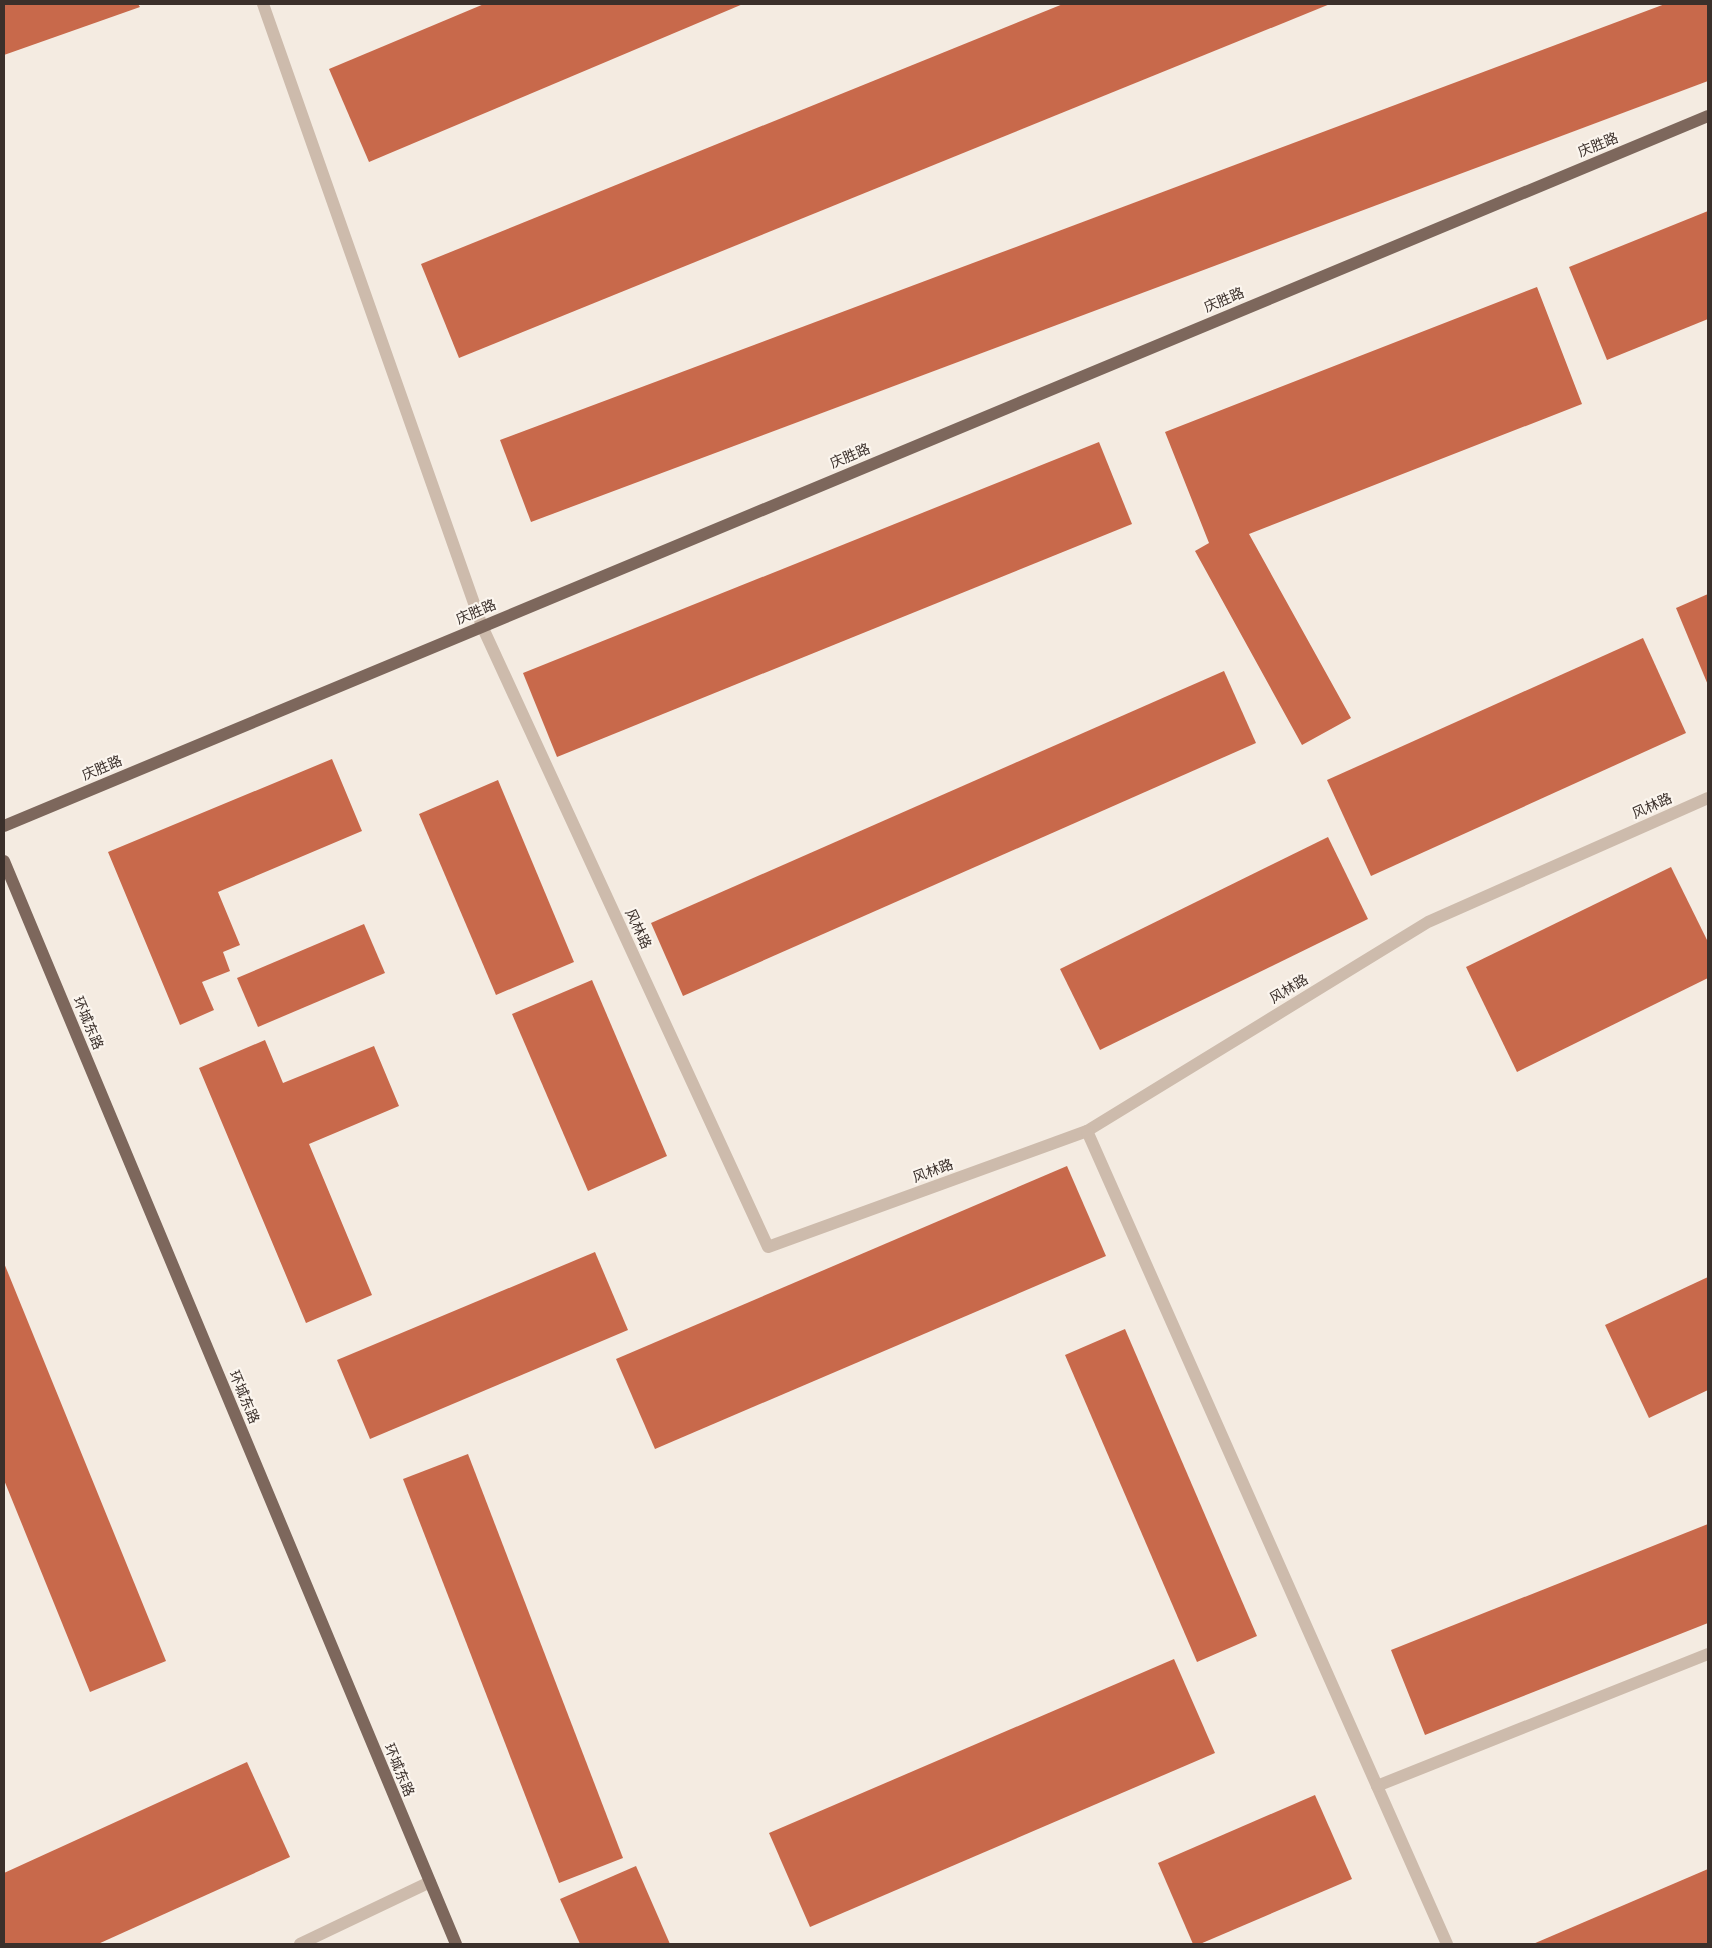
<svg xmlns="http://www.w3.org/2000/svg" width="1712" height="1948" viewBox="0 0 1712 1948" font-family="'Fira Sans','Noto Sans SC',sans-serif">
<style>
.building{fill:#c8694b}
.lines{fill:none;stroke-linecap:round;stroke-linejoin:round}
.minor{stroke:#cdbbac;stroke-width:12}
.major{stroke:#7d675c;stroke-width:12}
.labels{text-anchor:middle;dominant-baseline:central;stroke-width:4.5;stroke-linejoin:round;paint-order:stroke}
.street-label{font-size:14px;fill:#3b302b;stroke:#fbf5ee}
</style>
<rect width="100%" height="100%" fill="#f4ebe1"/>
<g class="building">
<path d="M4,4h134l2,3 -136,48z"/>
<path d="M484,4h259l-374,158 -40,-93z"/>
<path d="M1063,4h267l-871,354 -38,-94z"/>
<path d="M1665,4h43v77l-1177,441 -31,-82z"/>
<path d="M1708,211v108l-101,41 -38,-93z"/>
<path d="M1537,287l45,117 -333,130 102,184 -49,27 -107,-194 14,-8 -44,-111z"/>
<path d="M1099,442l33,82 -575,233 -34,-84z"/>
<path d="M1708,594v91l-32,-77z"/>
<path d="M1643,638l43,95 -315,143 -44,-96z"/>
<path d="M1224,671l32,72 -573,253 -32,-73z"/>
<path d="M332,759l30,72 -144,61 22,53 -17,7 7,19 -28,11 12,28 -34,15 -72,-173z"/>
<path d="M498,780l76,182 -78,33 -77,-181z"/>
<path d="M1328,837l40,82 -268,131 -40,-81z"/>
<path d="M1671,867l37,75v36l-191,94 -51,-105z"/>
<path d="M364,924l21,49 -127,54 -21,-49z"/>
<path d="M592,980l75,176 -79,35 -76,-177z"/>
<path d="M265,1040l18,43 91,-37 25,60 -90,38 63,151 -66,28 -107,-255z"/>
<path d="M1067,1166l39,90 -451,193 -39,-90z"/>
<path d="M595,1252l33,78 -258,109 -33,-79z"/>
<path d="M4,1263l162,398 -76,31 -86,-212z"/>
<path d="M1708,1277v113l-59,28 -44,-93z"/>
<path d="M1125,1329l132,307 -60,26 -132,-307z"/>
<path d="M468,1454l155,404 -64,25 -156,-404z"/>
<path d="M1708,1524v99l-283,112 -34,-85z"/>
<path d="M1174,1659l41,94 -405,174 -41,-94z"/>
<path d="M247,1762l43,95 -192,87h-94v-71z"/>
<path d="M1315,1795l37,84 -152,65h-7l-35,-81z"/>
<path d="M636,1866l34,78h-90l-20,-45z"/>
<path d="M1708,1869v75h-175z"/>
</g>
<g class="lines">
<g class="minor">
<path d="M263,4l219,622 286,621 319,-116 341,-209 280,-124"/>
<path d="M1087,1131l360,813"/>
<path d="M1377,1786l331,-132"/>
<path d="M300,1944l130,-62"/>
</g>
<g class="major">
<path d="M4,826l1704,-710"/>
<path d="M4,861l452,1083"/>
</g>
</g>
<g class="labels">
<g class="street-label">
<text transform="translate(1598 145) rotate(-22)">庆胜路</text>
<text transform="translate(1224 300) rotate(-23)">庆胜路</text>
<text transform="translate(850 456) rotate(-23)">庆胜路</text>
<text transform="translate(476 612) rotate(-23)">庆胜路</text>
<text transform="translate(102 768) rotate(-23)">庆胜路</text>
<text transform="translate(1652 806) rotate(-24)">风林路</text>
<text transform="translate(638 929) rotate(65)">风林路</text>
<text transform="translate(1289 989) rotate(-31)">风林路</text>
<text transform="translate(88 1023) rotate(67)">环城东路</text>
<text transform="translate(933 1171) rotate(-20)">风林路</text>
<text transform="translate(244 1397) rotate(67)">环城东路</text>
<text transform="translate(399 1770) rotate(67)">环城东路</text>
</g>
</g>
<rect width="1712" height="1948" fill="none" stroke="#3b302b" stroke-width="10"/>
</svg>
